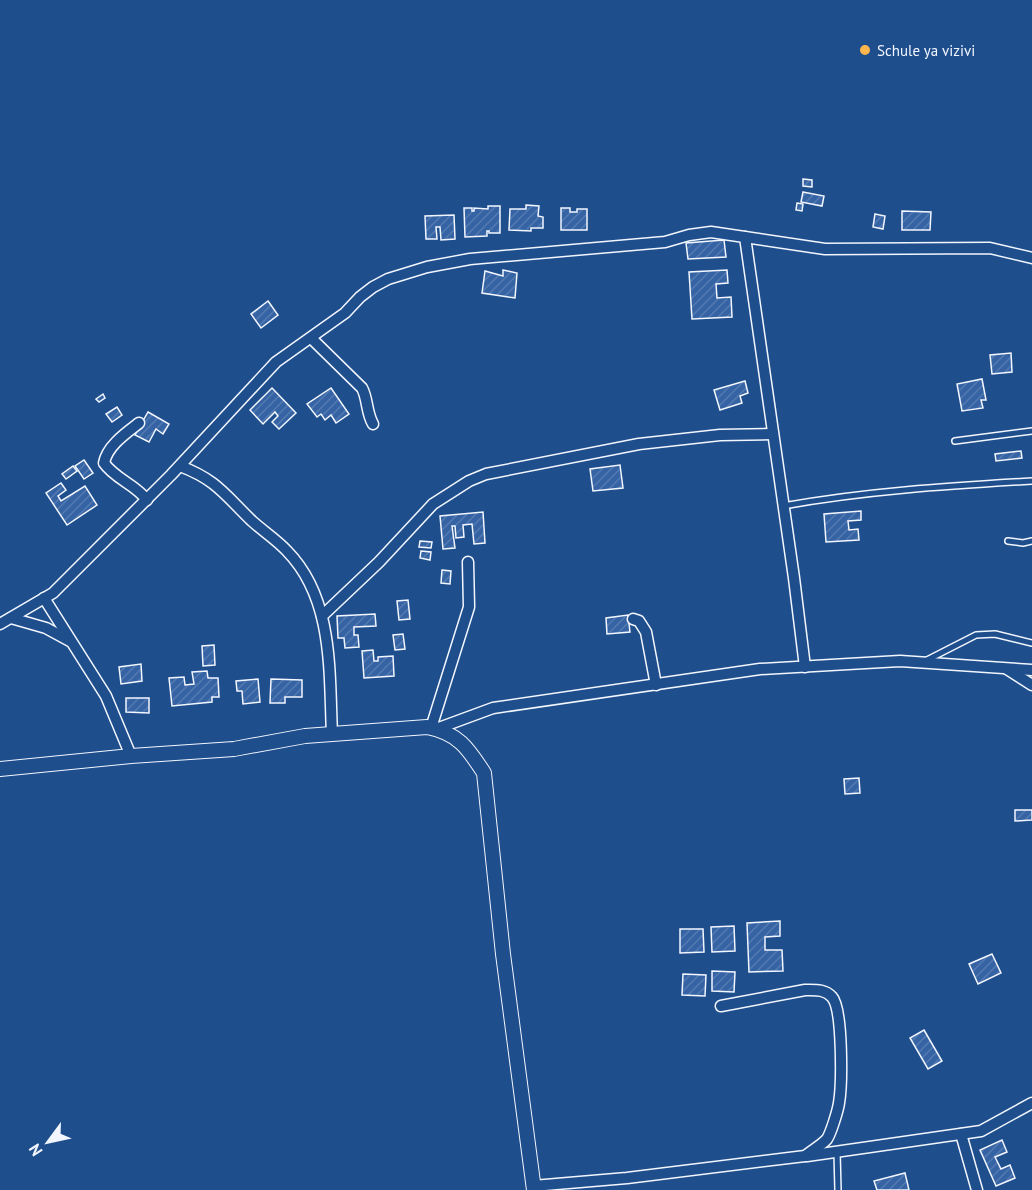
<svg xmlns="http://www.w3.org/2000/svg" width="1032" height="1190" viewBox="0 0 1032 1190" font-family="'PT Sans',sans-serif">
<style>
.building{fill:url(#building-hatch);stroke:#f2f6ff;stroke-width:1.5}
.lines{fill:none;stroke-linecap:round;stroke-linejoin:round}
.service-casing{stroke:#f2f6ff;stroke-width:8}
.minor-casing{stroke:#f2f6ff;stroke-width:13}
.tertiary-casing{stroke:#f2f6ff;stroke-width:16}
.service{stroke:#1f4e8c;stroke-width:5}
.minor{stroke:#1f4e8c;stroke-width:10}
.tertiary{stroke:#1f4e8c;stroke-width:14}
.poi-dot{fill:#ffb74d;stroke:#1f4e8c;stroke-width:2}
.labels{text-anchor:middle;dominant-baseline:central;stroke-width:4.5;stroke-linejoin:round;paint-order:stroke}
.poi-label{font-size:15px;fill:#f2f6ff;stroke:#1f4e8c;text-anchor:start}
</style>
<defs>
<pattern id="building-hatch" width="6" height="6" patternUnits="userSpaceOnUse" patternTransform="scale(1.5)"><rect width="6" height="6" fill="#3563a3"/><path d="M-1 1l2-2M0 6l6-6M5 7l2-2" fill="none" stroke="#537ab1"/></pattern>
</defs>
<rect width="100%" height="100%" fill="#1f4e8c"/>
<g class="building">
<path d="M803,179l9,1v7l-9,-1z"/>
<path d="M803,192l21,4 -2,10 -21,-4z"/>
<path d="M797,203l6,1 -1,7 -6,-1z"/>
<path d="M526,205l13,1 -1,10 5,1v11h-12v3l-22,-1 1,-21h16z"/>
<path d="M488,206h12v27h-11v-2h-2v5l-22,1 -1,-29h8v3h2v-3l14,1z"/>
<path d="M561,208h9v4h7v-3h10v21h-26z"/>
<path d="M902,211l29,1 -1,18h-28z"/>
<path d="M875,214l10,2 -2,13 -10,-2z"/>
<path d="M454,215l1,24 -14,1 -1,-13h-4l1,12h-11l-1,-23z"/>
<path d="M724,240l2,17 -38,2 -2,-16z"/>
<path d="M503,270l14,3 -2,25 -33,-5 3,-22 18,5z"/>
<path d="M727,270l1,13 -12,1 1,14 14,-1 1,20 -40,2 -3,-47z"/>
<path d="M268,301l10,14 -17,13 -10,-14z"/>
<path d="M1011,353l1,19 -20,2 -2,-19z"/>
<path d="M982,379l4,21h-5l2,8 -21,3 -5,-27z"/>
<path d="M745,381l3,12 -8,3 2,7 -22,7 -6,-20z"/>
<path d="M272,388l24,25 -17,16 -7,-7 6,-6 -3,-4 -12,12 -13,-14z"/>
<path d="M331,388l18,26 -13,9 -5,-8 -6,5 -4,-6 -4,3 -10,-13z"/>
<path d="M103,394l2,4 -6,4 -3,-3z"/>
<path d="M117,407l5,8 -10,7 -6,-8z"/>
<path d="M148,412l21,12 -6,10 -7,-5 -7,13 -14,-7z"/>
<path d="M1021,451l1,7 -26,3 -1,-7z"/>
<path d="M84,460l9,13 -9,6 -9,-13z"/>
<path d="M620,465l3,23 -30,3 -3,-22z"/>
<path d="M73,466l4,5 -11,8 -4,-5z"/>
<path d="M61,483l5,7 -8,6 3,5 24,-15 12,19 -30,20 -21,-32z"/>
<path d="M861,511v9l-13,1 1,9 9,-1 1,11 -33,2 -2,-28z"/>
<path d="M483,512l2,31 -11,1 -2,-20 -9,1 1,12 -8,1 -1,-12h-3l3,22 -12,1 -3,-33z"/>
<path d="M420,541l12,1 -1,6 -12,-1z"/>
<path d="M421,551l10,1 -1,8 -10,-2z"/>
<path d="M442,570l9,1 -1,13 -9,-1z"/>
<path d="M408,600l2,19 -11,1 -2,-19z"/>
<path d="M375,614l1,12 -22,1v8h4l1,12 -14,1 -1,-10h-6l-1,-22z"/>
<path d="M628,615l2,17 -23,2 -1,-16z"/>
<path d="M403,634l2,15 -10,1 -2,-15z"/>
<path d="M214,645l1,20 -12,1 -1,-20z"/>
<path d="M373,650l1,11h4v-4l15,-1 1,20 -30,2 -2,-27z"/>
<path d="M141,664l1,17 -21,3 -2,-17z"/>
<path d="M207,671l1,7h10l1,19h-7v5l-40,4 -3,-28 15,-1 1,8 9,-1 -2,-12z"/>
<path d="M258,679l2,23 -17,2 -1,-13h-5l-1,-10z"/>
<path d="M271,679l31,1v17h-17v6h-15z"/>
<path d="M126,698h23v15l-23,-1z"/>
<path d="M859,778l1,15 -15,1 -1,-15z"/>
<path d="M1015,810h17v10l-17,1z"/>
<path d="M780,921v15l-15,1v13h17l1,21 -34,1 -2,-49z"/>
<path d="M734,926l1,25 -23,1 -1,-25z"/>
<path d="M680,929h23l1,23 -24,1z"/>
<path d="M992,954l9,19 -23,11 -9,-20z"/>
<path d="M712,971l23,1 -1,20 -22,-1z"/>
<path d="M683,974l23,1 -1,21 -23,-1z"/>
<path d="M924,1030l18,31 -14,8 -18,-31z"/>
<path d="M1002,1140l5,12 -12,5 6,12 9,-4 5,13 -19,8 -16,-36z"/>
<path d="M905,1173l4,17h-32l-3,-9z"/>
</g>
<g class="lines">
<defs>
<g id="service">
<path d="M955,441l77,-10"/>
<path d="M783,506c83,-15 166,-20 249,-25"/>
<path d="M1008,541l15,2 9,-2"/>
<path d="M927,660l49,-25 19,-1 37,9"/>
<path d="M837,1152l1,38"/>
</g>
<g id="minor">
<path d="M745,237l49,341 11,89"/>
<path d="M311,338l51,50c6,11 4,24 11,36"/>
<path d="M139,423c-13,10 -32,23 -35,40 11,16 31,21 43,37"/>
<path d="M180,466c37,14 45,29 72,55 11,10 25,19 35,30 47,48 42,121 45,183"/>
<path d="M44,598l62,98 25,60"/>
<path d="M322,616l57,-54 54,-58 36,-23 17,-7 153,-30 81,-9 53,-1"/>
<path d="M11,618l35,10 24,13"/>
<path d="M633,619l6,2 7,11 10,53"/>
<path d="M0,624l53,-31 118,-118 105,-113 69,-49 15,-16 13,-10 15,-8 39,-12 43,-8 195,-17 24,-7 22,-3 114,17 165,-1 42,10"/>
<path d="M1007,669l25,16"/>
<path d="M431,728l38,-121 -1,-45"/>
<path d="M436,729l57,-21 267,-39 140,-8 132,9"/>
<path d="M961,1134l16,56"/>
<path d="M807,1156l174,-25 51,-28"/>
<path d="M533,1186l94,-8 178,-22c6,-5 17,-11 22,-17 4,-6 11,-29 12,-36 3,-18 4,-94 -7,-106 -7,-8 -17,-7 -27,-7l-84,16"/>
</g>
<path id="tertiary" d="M0,769l131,-13 103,-7 71,-13 122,-9c31,6 41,21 57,46l19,181 31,236"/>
</defs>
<use href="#service" class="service-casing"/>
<use href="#minor" class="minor-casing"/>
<use href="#tertiary" class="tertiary-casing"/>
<use href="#service" class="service"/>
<use href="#minor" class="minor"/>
<use href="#tertiary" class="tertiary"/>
</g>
<circle class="poi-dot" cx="865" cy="50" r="6"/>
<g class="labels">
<g class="poi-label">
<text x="877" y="50">Schule ya vizivi</text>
</g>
</g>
<g transform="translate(48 1142) rotate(237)" stroke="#1f4e8c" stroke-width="4.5" paint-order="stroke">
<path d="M0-4.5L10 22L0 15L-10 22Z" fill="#f2f6ff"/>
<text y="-9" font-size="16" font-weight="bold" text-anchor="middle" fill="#f2f6ff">N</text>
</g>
</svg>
